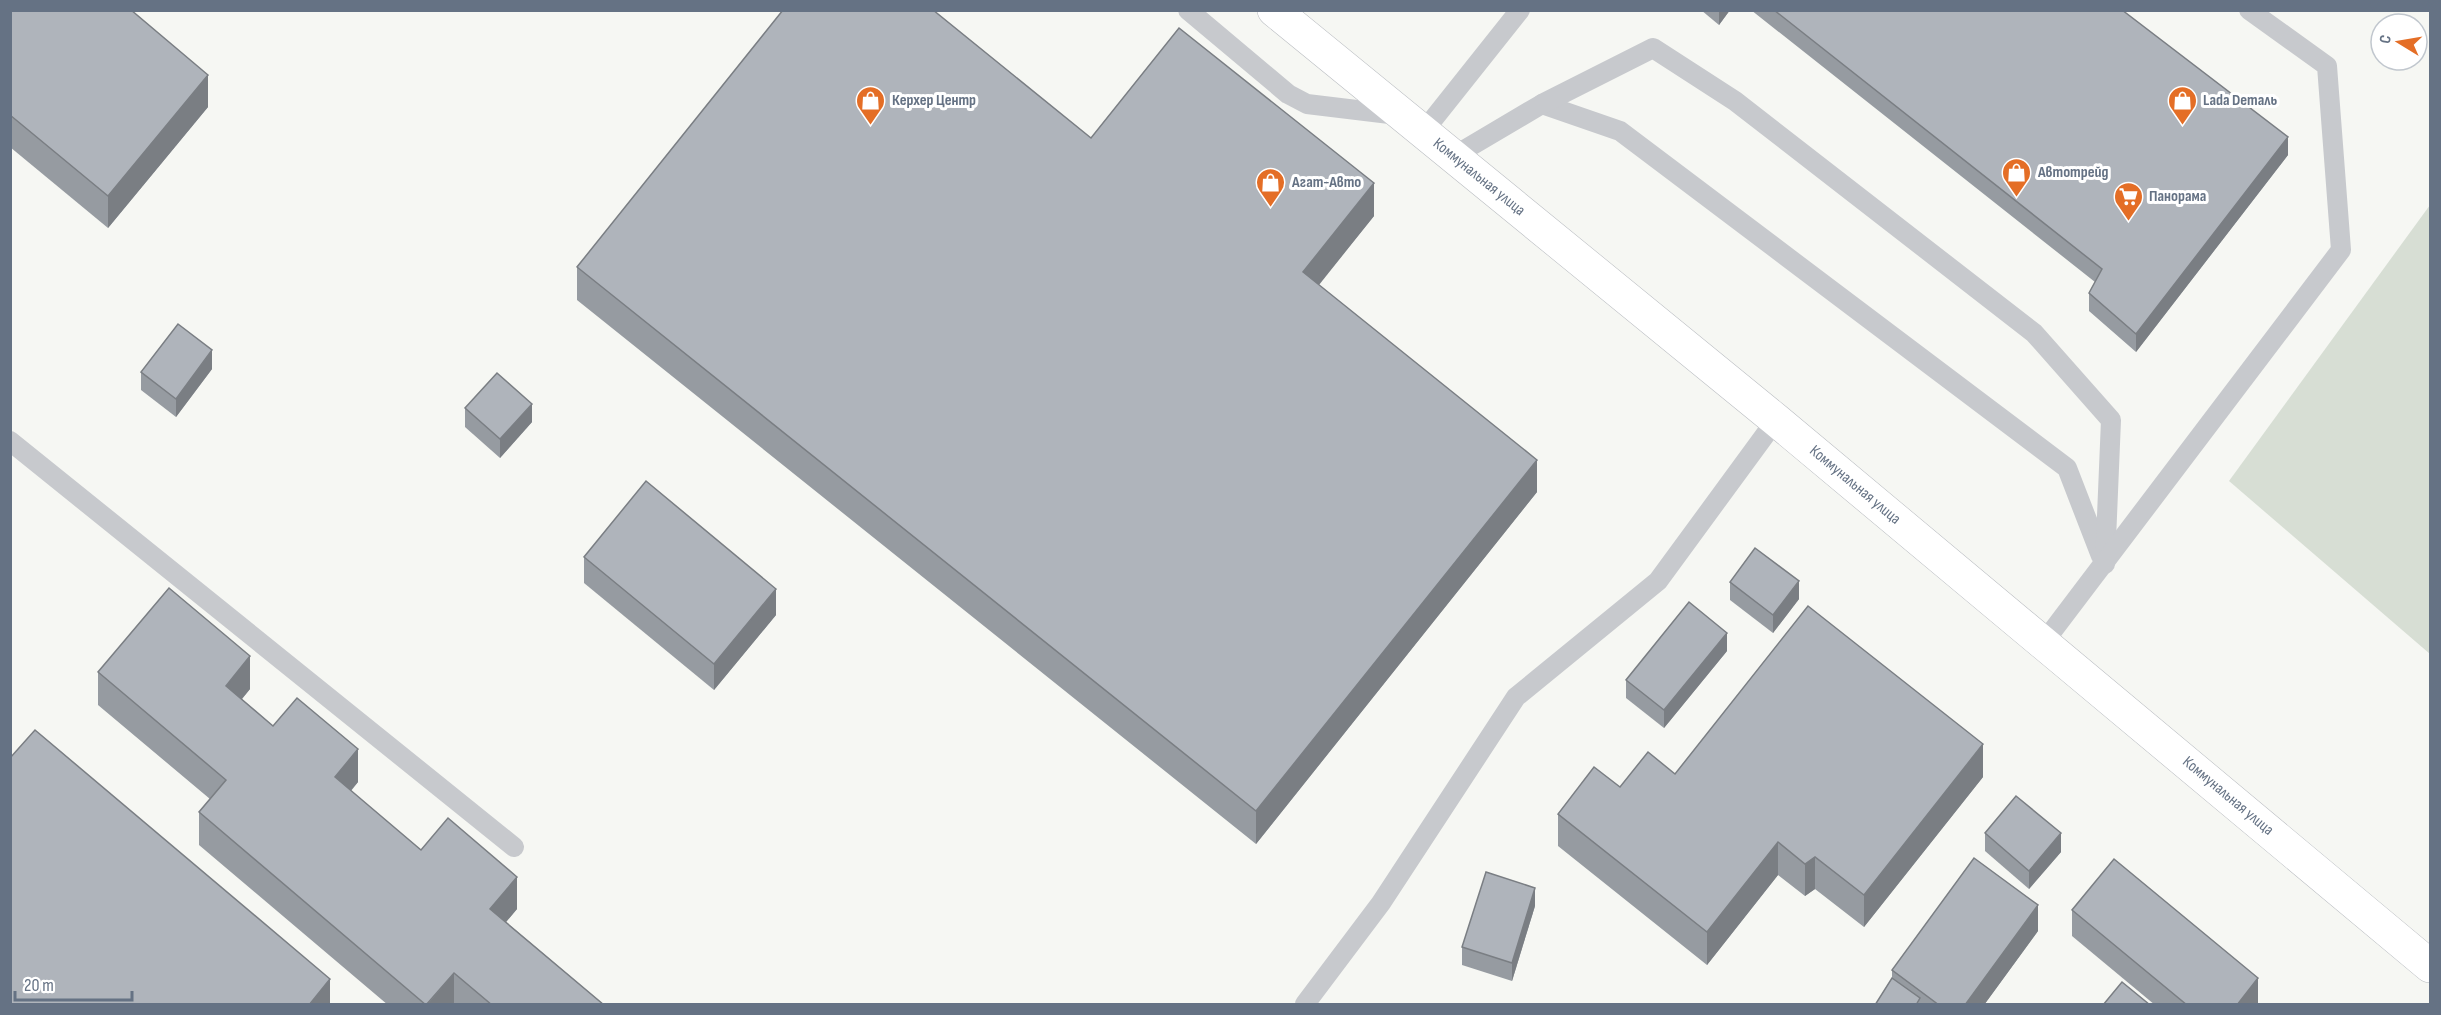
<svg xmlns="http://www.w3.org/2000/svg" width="2441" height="1015" viewBox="0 0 2441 1015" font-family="'Sofia Sans Condensed',sans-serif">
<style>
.green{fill:#d7ded4}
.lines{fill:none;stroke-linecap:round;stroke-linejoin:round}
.secondary-casing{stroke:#b9bcc1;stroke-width:34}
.lane{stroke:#c7c9cd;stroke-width:20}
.secondary{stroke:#fff;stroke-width:33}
.wall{fill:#969ba1}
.shaded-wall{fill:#7a7e83}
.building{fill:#afb4bb;stroke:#7a7e83;stroke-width:1.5}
.labels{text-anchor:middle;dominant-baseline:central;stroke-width:6;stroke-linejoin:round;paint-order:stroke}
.poi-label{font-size:16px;font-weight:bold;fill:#657284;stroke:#fff;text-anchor:start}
.street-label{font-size:16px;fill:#657284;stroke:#fff}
</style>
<rect width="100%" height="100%" fill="#f6f7f3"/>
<path class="green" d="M2430,205v449l-201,-173z"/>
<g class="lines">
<defs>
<path id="secondary" d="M1274,10l502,410 654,546"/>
</defs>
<use href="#secondary" class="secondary-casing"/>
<g class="lane">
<path d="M1188,10l100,84 19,10 91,11"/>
<path d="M1542,104l78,27 447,337 34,88"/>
<path d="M1423,132l97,-122"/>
<path d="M1454,156l88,-52 111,-56 82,53 299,232 77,87 -6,144"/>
<path d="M10,441l504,406"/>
<path d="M2044,642l297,-392 -14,-184 -78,-56"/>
<path d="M1305,1004l76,-101 135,-206 142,-116 118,-161"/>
</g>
<use href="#secondary" class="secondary"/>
</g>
<g class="wall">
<path d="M10,10l198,97 -100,121 -98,-81z"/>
<path d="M1701,10h29l-11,15z"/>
<path d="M1751,10h371l166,145 -152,197 -47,-41v-18l6,-11z"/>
<path d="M1091,138l283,78 -56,69 219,207 -281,352 -679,-544v-33z"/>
<path d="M212,369l-36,48 -35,-27v-18z"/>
<path d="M465,408l67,14 -32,36 -35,-31z"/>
<path d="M584,557l192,58 -62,75 -130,-107z"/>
<path d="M1730,582l69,17 -26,34 -43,-33z"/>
<path d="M1727,651l-63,77 -38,-30v-18z"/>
<path d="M98,672l152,17 -8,10 31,27 85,56 -7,9 70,59 96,59 -11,13 98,83h-216l-189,-160v-33l11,-13 -112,-94z"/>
<path d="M1675,774l308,3 -119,150 -49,-38 -10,7 -27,-21 -71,90 -149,-119v-32l62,-27z"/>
<path d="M1985,833l76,19 -32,37 -44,-38z"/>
<path d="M1535,906l-23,75 -50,-16v-18z"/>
<path d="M2072,910l186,68v27h-103l-83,-69z"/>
<path d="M2038,931l-54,74h-109l17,-27v-8z"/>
</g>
<g class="shaded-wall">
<path d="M1719,10h11l-11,15z"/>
<path d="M208,75v32l-100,121v-32z"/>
<path d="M2288,137v18l-152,197v-18z"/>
<path d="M1374,183v33l-71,89v-33z"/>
<path d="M212,350v19l-36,48v-18z"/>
<path d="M532,404v18l-32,36v-19z"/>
<path d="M1537,460v32l-281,352v-33z"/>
<path d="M1799,581v18l-26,34v-18z"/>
<path d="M776,589v26l-62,75v-26z"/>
<path d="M1727,633v18l-63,77v-18z"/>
<path d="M250,656v33l-24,29v-32z"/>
<path d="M1983,744v33l-119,150v-32z"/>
<path d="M358,749v33l-23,27v-32z"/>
<path d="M2061,833v19l-32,37v-18z"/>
<path d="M1778,842v33l-71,90v-33z"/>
<path d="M1815,857v32l-10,7v-32z"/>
<path d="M517,877v32l-27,32v-32z"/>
<path d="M1535,888v18l-23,75v-18z"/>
<path d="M2038,905v26l-54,74h-19z"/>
<path d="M454,973v32h-27z"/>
<path d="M2258,978v26l-21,1z"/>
<path d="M330,979v26h-21z"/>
</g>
<g class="building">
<path d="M10,10h121l77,65 -100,121 -98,-81z"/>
<path d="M783,10h150l158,128 88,-110 195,155 -71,89 234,188 -281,351 -679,-544z"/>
<path d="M1774,10h348l166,127 -152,197 -47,-41 13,-24z"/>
<path d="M178,324l34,26 -36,49 -35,-27z"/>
<path d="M497,373l35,31 -32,35 -35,-31z"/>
<path d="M646,481l130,108 -62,75 -130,-107z"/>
<path d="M1755,548l44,33 -26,34 -43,-33z"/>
<path d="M169,588l81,68 -24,30 47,40 24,-28 61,51 -23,28 86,73 27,-32 69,59 -27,32 114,96h-112l-38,-32 -28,32 -227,-193 27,-32 -128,-108z"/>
<path d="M1689,602l38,31 -63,77 -38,-30z"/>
<path d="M1808,606l175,138 -119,151 -49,-38 -10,7 -27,-22 -71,90 -149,-118 36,-47 26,20 28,-35 27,22z"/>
<path d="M35,730l295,249 -21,26h-299v-247z"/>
<path d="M2016,796l45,37 -32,38 -44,-38z"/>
<path d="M1974,858l64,47 -73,100h-26l-47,-35z"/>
<path d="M2114,859l144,119 -21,27h-50l-115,-95z"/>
<path d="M1486,872l49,16 -23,75 -50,-16z"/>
<path d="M1892,978l28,20 -4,7h-41z"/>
<path d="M2122,982l28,23h-47z"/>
</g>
<defs>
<symbol id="shop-pin" viewBox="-11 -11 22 30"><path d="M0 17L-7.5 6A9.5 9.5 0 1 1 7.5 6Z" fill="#e46e26" stroke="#fff"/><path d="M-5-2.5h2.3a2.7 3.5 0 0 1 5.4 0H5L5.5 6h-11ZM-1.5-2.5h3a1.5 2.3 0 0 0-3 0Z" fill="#fff"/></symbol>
<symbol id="supermarket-pin" viewBox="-11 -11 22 30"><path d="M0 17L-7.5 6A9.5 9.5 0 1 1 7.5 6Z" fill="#e46e26" stroke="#fff"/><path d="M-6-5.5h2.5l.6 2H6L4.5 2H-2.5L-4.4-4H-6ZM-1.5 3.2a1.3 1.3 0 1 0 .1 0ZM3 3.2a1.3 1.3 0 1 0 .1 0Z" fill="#fff"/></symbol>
</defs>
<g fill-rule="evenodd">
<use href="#shop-pin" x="854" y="84" width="33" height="45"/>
<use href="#shop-pin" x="2166" y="84" width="33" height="45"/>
<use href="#shop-pin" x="2000" y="156" width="33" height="45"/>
<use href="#shop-pin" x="1254" y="166" width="33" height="45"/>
<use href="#supermarket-pin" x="2112" y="180" width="33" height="45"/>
</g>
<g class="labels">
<g class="poi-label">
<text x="892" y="100">Керхер Центр</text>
<text x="2203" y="100">Lada Dеталь</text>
<text x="2038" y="172">Автотрейд</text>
<text x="1292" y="182">Агат-Авто</text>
<text x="2149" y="196">Панорама</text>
</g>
<g class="street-label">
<text transform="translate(1479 177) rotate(39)">Коммунальная улица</text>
<text transform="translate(1855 485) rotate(40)">Коммунальная улица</text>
<text transform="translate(2228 796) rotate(40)">Коммунальная улица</text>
</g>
</g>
<rect width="2441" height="1015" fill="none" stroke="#657284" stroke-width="24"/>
<g transform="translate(2399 42) rotate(281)"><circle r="28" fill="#ffffff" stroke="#c1c7ce" stroke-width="1.5"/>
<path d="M0-4.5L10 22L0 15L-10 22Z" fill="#e46e26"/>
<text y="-9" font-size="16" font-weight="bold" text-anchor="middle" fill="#657284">С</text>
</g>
<path d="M15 991v9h117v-9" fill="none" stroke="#657284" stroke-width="3"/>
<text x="24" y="991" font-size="18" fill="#657284" stroke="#ffffff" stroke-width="4.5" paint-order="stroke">20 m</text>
</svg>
